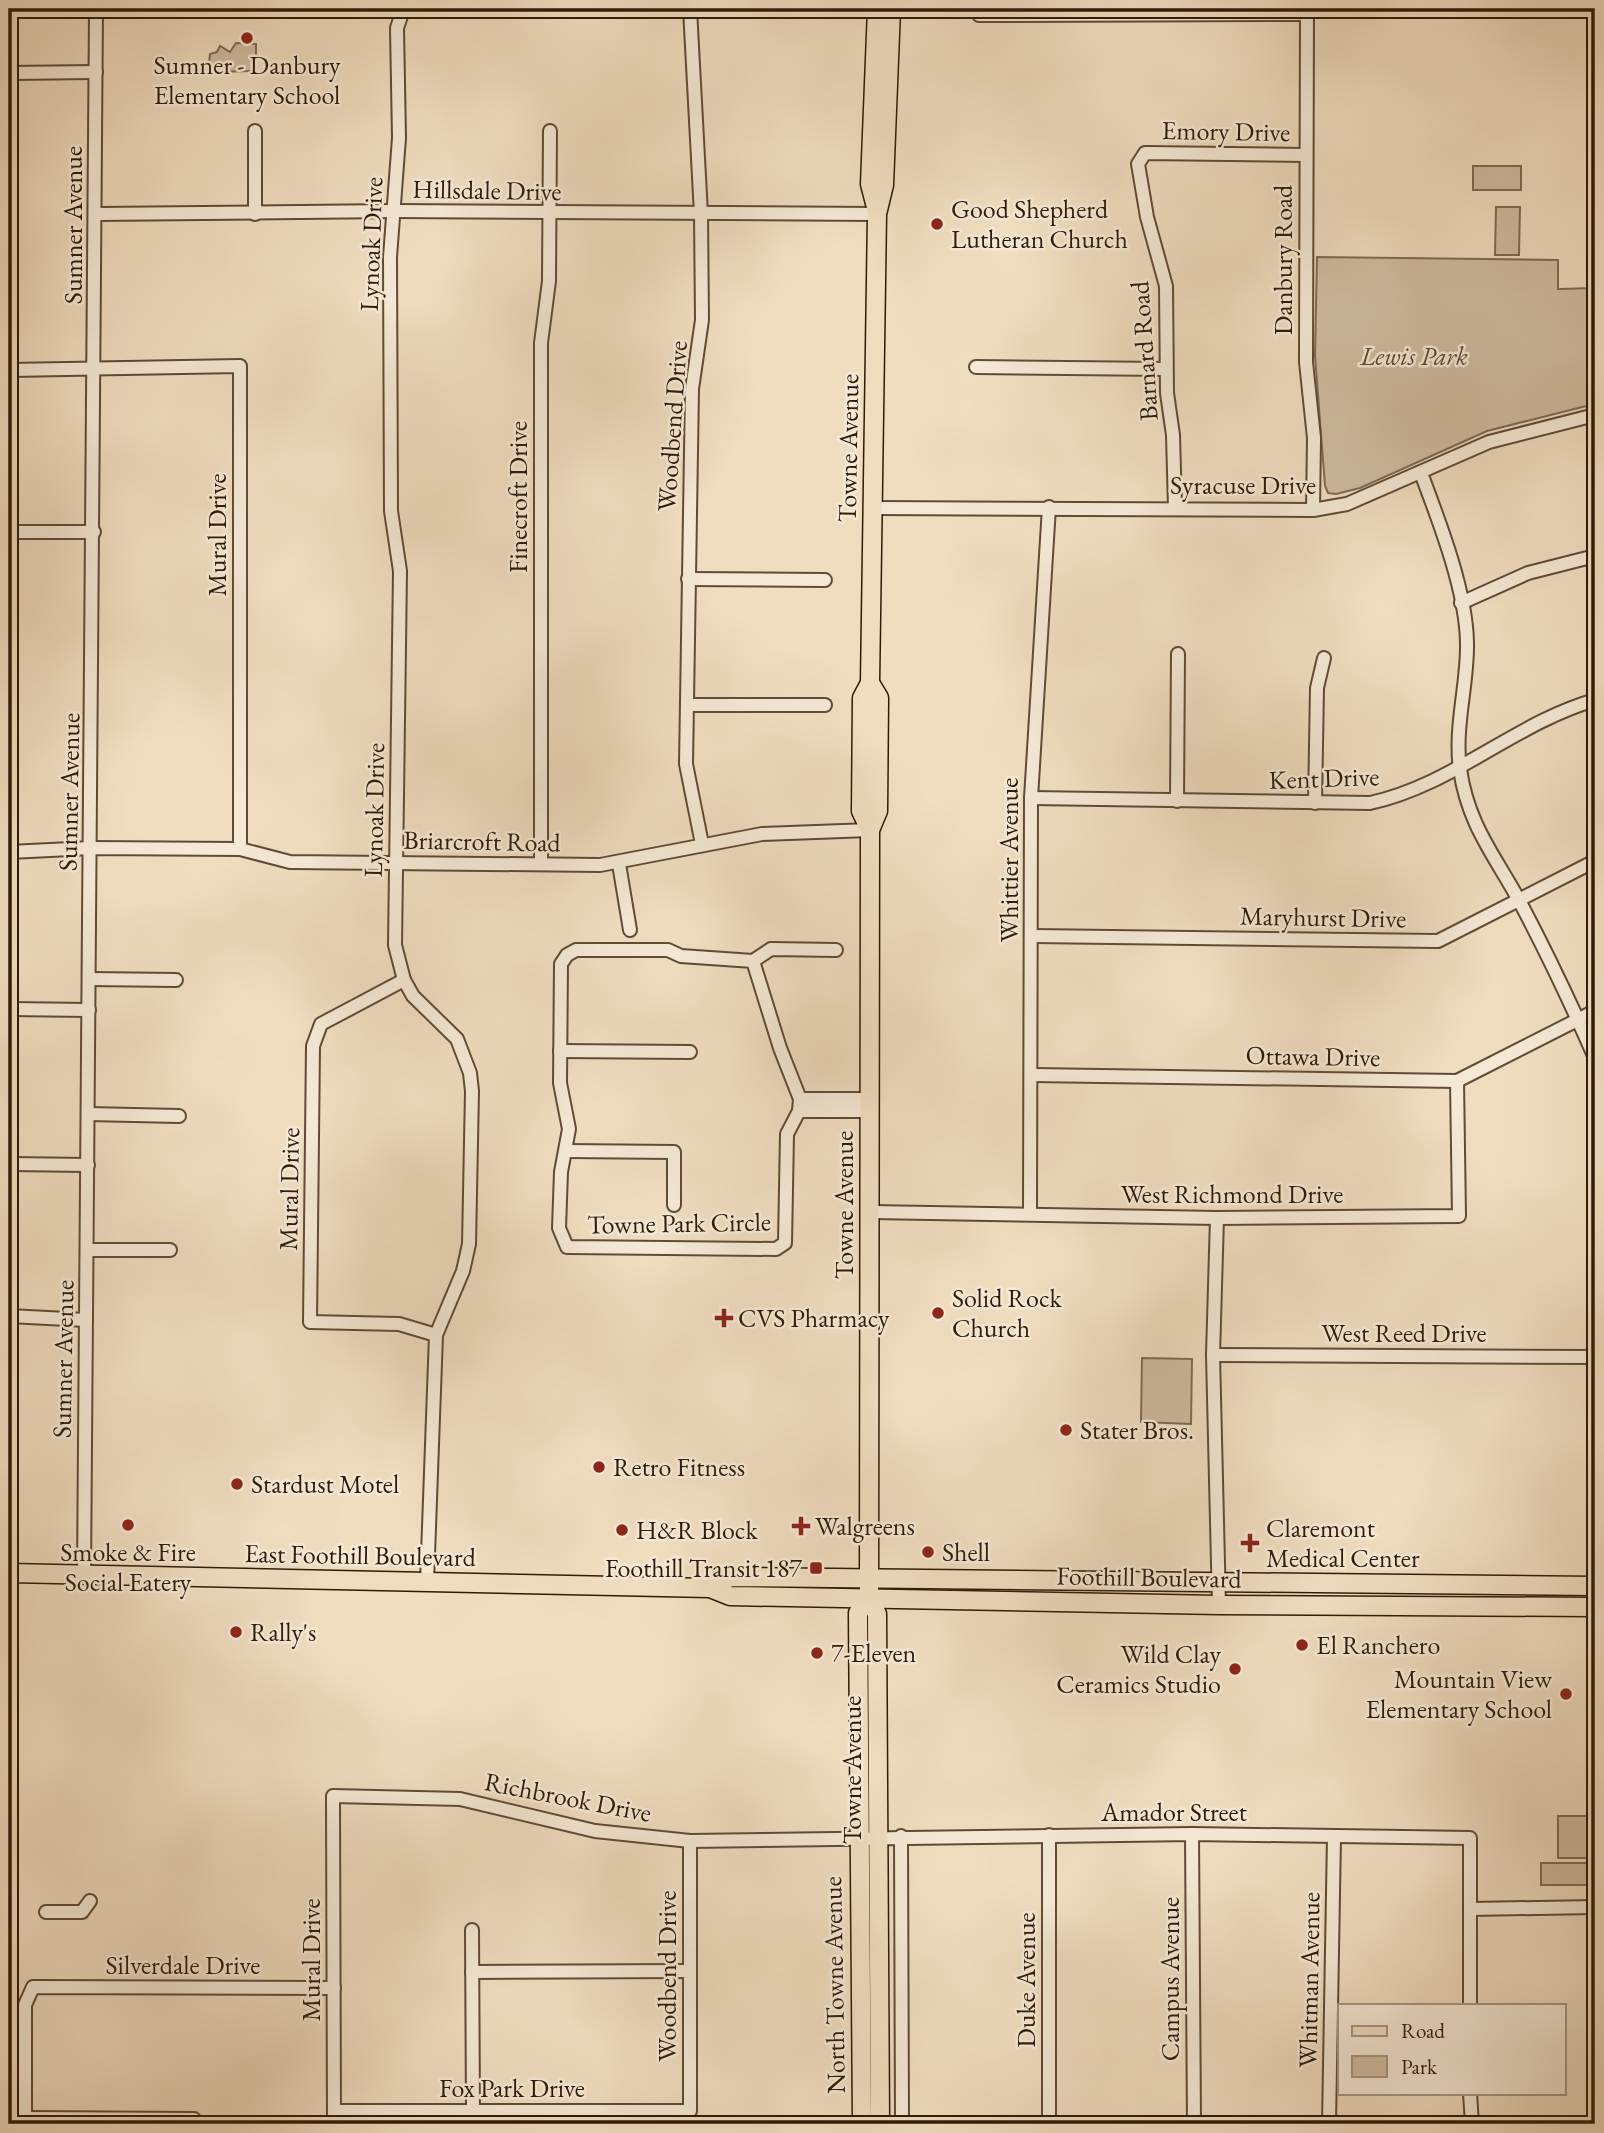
<svg xmlns="http://www.w3.org/2000/svg" width="1604" height="2133" viewBox="0 0 1604 2133" font-family="'EB Garamond',serif">
<style>
.green{fill:#cfbca1;stroke:#7f6b54;stroke-width:2}
.lines{fill:none;stroke-linecap:round;stroke-linejoin:round}
.street-casing{stroke:#5f4b36;stroke-width:16}
.primary-casing{stroke:#2f1a08;stroke-width:21}
.street{stroke:#f5e9d6;stroke-width:12}
.primary{stroke:#f0ddc0;stroke-width:18}
.poi-dot{fill:#8f2418;stroke:#f5e9d6;stroke-width:2.5}
.labels{text-anchor:middle;dominant-baseline:central;stroke-width:5;stroke-linejoin:round;paint-order:stroke}
.poi-label{font-size:26px;fill:#2f1a08;stroke:#f5e9d6;text-anchor:start}
.street-label{font-size:26px;fill:#2f1a08;stroke:#f5e9d6}
.park-label{font-size:26px;font-style:italic;fill:#5f4b36;stroke:#f5e9d6}
</style>
<rect width="100%" height="100%" fill="#f0ddc0"/>
<filter id="stains"><feTurbulence type="fractalNoise" baseFrequency=".00286" numOctaves="4"/><feColorMatrix values="0 0 0 0 .2 0 0 0 0 .09 0 0 0 0 .02 0 0 0 .5 -.17"/></filter>
<radialGradient id="worn" r=".72"><stop offset=".6" stop-color="#630" stop-opacity="0"/><stop offset="1" stop-color="#630" stop-opacity=".3"/></radialGradient>
<g class="green">
<path d="M236,43l20,1v27l-48,1 2,-18 7,-2 3,-6 10,6z"/>
<rect x="1473" y="166" width="48" height="24"/>
<path d="M1496,207h24l-1,48h-24z"/>
<path d="M1317,257l241,3v29l37,-1v111l-5,6 -103,26 -127,57 -24,6 -8,-1 -3,-7 -10,-130z"/>
<path d="M1142,1358l50,1 -1,65 -50,-2z"/>
<rect x="1558" y="1816" width="37" height="42"/>
<rect x="1541" y="1863" width="54" height="22"/>
</g>
<g class="lines">
<defs>
<g id="street">
<path d="M408,9l-5,1 -6,18 2,110 -9,119 1,254 9,60 -5,374 9,35 9,16 44,43 13,34 2,18 -3,153 -6,27 -27,64 -9,247"/>
<path d="M690,9l11,205 1,106 -10,69 -6,375 16,80"/>
<path d="M1307,9l-1,353 8,76 -1,72"/>
<path d="M979,15l328,-1"/>
<path d="M9,73l87,-1"/>
<path d="M97,214l296,-3 484,3"/>
<path d="M255,214v-83"/>
<path d="M976,367l190,2"/>
<path d="M9,370l231,-4v483"/>
<path d="M1421,473c18,48 45,117 46,169 1,42 -13,85 -7,127 8,57 36,88 61,135 27,51 51,102 74,154"/>
<path d="M874,508l439,2 34,-6 142,-62 106,-27"/>
<path d="M1175,508l-2,-73 -6,-42 -1,-107 -19,-69 -9,-53 7,-11 161,2"/>
<path d="M9,532h85"/>
<path d="M688,579l137,1"/>
<path d="M1461,603l67,-30 67,-17"/>
<path d="M688,705h137"/>
<path d="M1031,798l339,5c83,-18 145,-80 225,-103"/>
<path d="M1177,801l1,-147"/>
<path d="M1315,803l2,-115 7,-30"/>
<path d="M9,852l82,-4 149,1 50,13 310,3 162,-31 108,-4"/>
<path d="M541,864v-521l8,-62 1,-150"/>
<path d="M619,864l11,66"/>
<path d="M1032,936l406,5 157,-80"/>
<path d="M576,950h92l13,6 72,5 27,87 20,51 -1,12 -12,23 -2,109 -9,6 -209,-2 -8,-19 2,-56 8,-43 -9,-46 1,-119 6,-9z"/>
<path d="M753,961l18,-12 65,1"/>
<path d="M89,979l87,1"/>
<path d="M404,980l-83,44 -8,22 -3,276 89,2 37,11"/>
<path d="M9,1009l80,1"/>
<path d="M560,1051l130,1"/>
<path d="M1032,1075l425,6 138,-70"/>
<path d="M800,1099h71"/>
<path d="M799,1111h72"/>
<path d="M88,1114l91,2"/>
<path d="M567,1151l107,1v53"/>
<path d="M9,1164l79,1"/>
<path d="M871,1212l346,6 242,-2 -2,-135"/>
<path d="M1030,1213l1,-415 18,-291"/>
<path d="M1217,1218l-4,137 6,250"/>
<path d="M87,1250h83"/>
<path d="M9,1316l77,4"/>
<path d="M1213,1355l382,2"/>
<path d="M84,1575l12,-1566"/>
<path d="M1192,1834l2,290"/>
<path d="M901,1836l1,288"/>
<path d="M1470,1909l125,-2"/>
<path d="M46,1912h36l8,-11"/>
<path d="M472,1930l1,181"/>
<path d="M472,1972l218,-1"/>
<path d="M1470,2093l2,31"/>
<path d="M334,2111h356v-270"/>
<path d="M25,2118l169,1"/>
<path d="M25,2124v-119l8,-18 301,1"/>
<path d="M334,2124l-1,-328 127,3 135,32 95,10 502,-7 278,4v167"/>
<path d="M1049,2124v-289"/>
<path d="M1329,2124l5,-288"/>
</g>
<g id="primary">
<path d="M877,211l-7,-27 7,-175"/>
<path d="M870,683l9,15 -1,113 -8,19 -1,767 8,17 3,510"/>
<path d="M870,830l-9,-19 1,-113 8,-15 7,-469 7,-29 7,-176"/>
<path d="M9,1573l701,15 20,8 489,9 376,2"/>
<path d="M710,1588l20,-11 865,9"/>
<path d="M862,2124l-4,-511 11,-16"/>
</g>
</defs>
<use href="#street" class="street-casing"/>
<use href="#primary" class="primary-casing"/>
<use href="#street" class="street"/>
<use href="#primary" class="primary"/>
</g>
<g class="poi-dot">
<circle cx="247" cy="38" r="7"/>
<circle cx="937" cy="224" r="7"/>
<circle cx="938" cy="1313" r="7"/>
<path d="M720.5 1307.5h7v7h7v7h-7v7h-7v-7h-7v-7h7z"/>
<circle cx="1066" cy="1430" r="7"/>
<circle cx="599" cy="1467" r="7"/>
<circle cx="237" cy="1484" r="7"/>
<circle cx="128" cy="1525" r="7"/>
<path d="M797.5 1515.5h7v7h7v7h-7v7h-7v-7h-7v-7h7z"/>
<circle cx="622" cy="1530" r="7"/>
<path d="M1246.5 1532.5h7v7h7v7h-7v7h-7v-7h-7v-7h7z"/>
<circle cx="928" cy="1552" r="7"/>
<rect x="809" y="1561" width="14" height="14" rx="3.5"/>
<circle cx="236" cy="1632" r="7"/>
<circle cx="1302" cy="1645" r="7"/>
<circle cx="817" cy="1653" r="7"/>
<circle cx="1235" cy="1669" r="7"/>
<circle cx="1566" cy="1694" r="7"/>
</g>
<g class="labels">
<g class="poi-label">
<text x="247" y="65" text-anchor="middle">Sumner - Danbury<tspan x="247" dy="30">Elementary School</tspan></text>
<text x="951" y="209">Good Shepherd<tspan x="951" dy="30">Lutheran Church</tspan></text>
<text x="952" y="1298">Solid Rock<tspan x="952" dy="30">Church</tspan></text>
<text x="738" y="1318">CVS Pharmacy</text>
<text x="1080" y="1430">Stater Bros.</text>
<text x="613" y="1467">Retro Fitness</text>
<text x="251" y="1484">Stardust Motel</text>
<text x="815" y="1526">Walgreens</text>
<text x="1266" y="1528">Claremont<tspan x="1266" dy="30">Medical Center</tspan></text>
<text x="636" y="1530">H&amp;R Block</text>
<text x="128" y="1552" text-anchor="middle">Smoke &amp; Fire<tspan x="128" dy="30">Social Eatery</tspan></text>
<text x="942" y="1552">Shell</text>
<text x="802" y="1568" text-anchor="end">Foothill Transit 187</text>
<text x="250" y="1632">Rally's</text>
<text x="1316" y="1645">El Ranchero</text>
<text x="831" y="1653">7-Eleven</text>
<text x="1221" y="1654" text-anchor="end">Wild Clay<tspan x="1221" dy="30">Ceramics Studio</tspan></text>
<text x="1552" y="1679" text-anchor="end">Mountain View<tspan x="1552" dy="30">Elementary School</tspan></text>
</g>
<g class="street-label">
<text transform="translate(1226 131) rotate(1)">Emory Drive</text>
<text transform="translate(487 190) rotate(1)">Hillsdale Drive</text>
<text transform="translate(73 225) rotate(-90)">Sumner Avenue</text>
<text transform="translate(371 244) rotate(-88)">Lynoak Drive</text>
<text transform="translate(1283 260) rotate(-90)">Danbury Road</text>
<text transform="translate(1144 351) rotate(-94)">Barnard Road</text>
<text transform="translate(672 426) rotate(-86)">Woodbend Drive</text>
<text transform="translate(848 448) rotate(-89)">Towne Avenue</text>
<text x="1243" y="485">Syracuse Drive</text>
<text transform="translate(518 497) rotate(-90)">Finecroft Drive</text>
<text transform="translate(217 535) rotate(-90)">Mural Drive</text>
<text transform="translate(1324 778) rotate(-2)">Kent Drive</text>
<text transform="translate(69 792) rotate(-89)">Sumner Avenue</text>
<text transform="translate(374 810) rotate(-89)">Lynoak Drive</text>
<text transform="translate(482 841) rotate(1)">Briarcroft Road</text>
<text transform="translate(1009 860) rotate(-90)">Whittier Avenue</text>
<text transform="translate(1323 917) rotate(1)">Maryhurst Drive</text>
<text transform="translate(1313 1056) rotate(1)">Ottawa Drive</text>
<text transform="translate(289 1189) rotate(-89)">Mural Drive</text>
<text x="1232" y="1194">West Richmond Drive</text>
<text transform="translate(844 1205) rotate(-90)">Towne Avenue</text>
<text transform="translate(679 1223) rotate(-1)">Towne Park Circle</text>
<text x="1404" y="1333">West Reed Drive</text>
<text transform="translate(63 1359) rotate(-89)">Sumner Avenue</text>
<text transform="translate(360 1555) rotate(1)">East Foothill Boulevard</text>
<text transform="translate(1149 1577) rotate(1)">Foothill Boulevard</text>
<text transform="translate(852 1770) rotate(-90)">Towne Avenue</text>
<text transform="translate(568 1797) rotate(11)">Richbrook Drive</text>
<text x="1174" y="1812">Amador Street</text>
<text transform="translate(311 1960) rotate(-90)">Mural Drive</text>
<text x="183" y="1965">Silverdale Drive</text>
<text transform="translate(667 1976) rotate(-90)">Woodbend Drive</text>
<text transform="translate(1170 1979) rotate(-90)">Campus Avenue</text>
<text transform="translate(1026 1980) rotate(-90)">Duke Avenue</text>
<text transform="translate(1309 1980) rotate(-89)">Whitman Avenue</text>
<text transform="translate(834 1985) rotate(-91)">North Towne Avenue</text>
<text x="512" y="2088">Fox Park Drive</text>
</g>
<g class="park-label">
<text x="1414" y="356">Lewis Park</text>
</g>
</g>
<rect width="1604" height="2133" fill="none" stroke="#f0ddc0" stroke-width="35"/>
<rect x="10" y="10" width="1583" height="2112" fill="none" stroke="#2f1a08" stroke-width="3.5"/>
<rect x="18" y="18" width="1569" height="2098" fill="none" stroke="#2f1a08" stroke-width="2"/>
<rect x="1338" y="2004" width="228" height="91" fill="#f5e9d6" stroke="#a69684" stroke-width="2"/>
<rect x="1352" y="2026" width="35" height="10" fill="#f0ddc0" stroke="#a69684" stroke-width="2"/>
<text x="1401" y="2038" font-size="21" fill="#2f1a08">Road</text>
<rect x="1352" y="2056" width="35" height="21" fill="#cfbca1" stroke="#a69684" stroke-width="2"/>
<text x="1401" y="2074" font-size="21" fill="#2f1a08">Park</text>
<rect width="100%" height="100%" filter="url(#stains)"/>
<rect width="100%" height="100%" fill="url(#worn)"/>
</svg>
